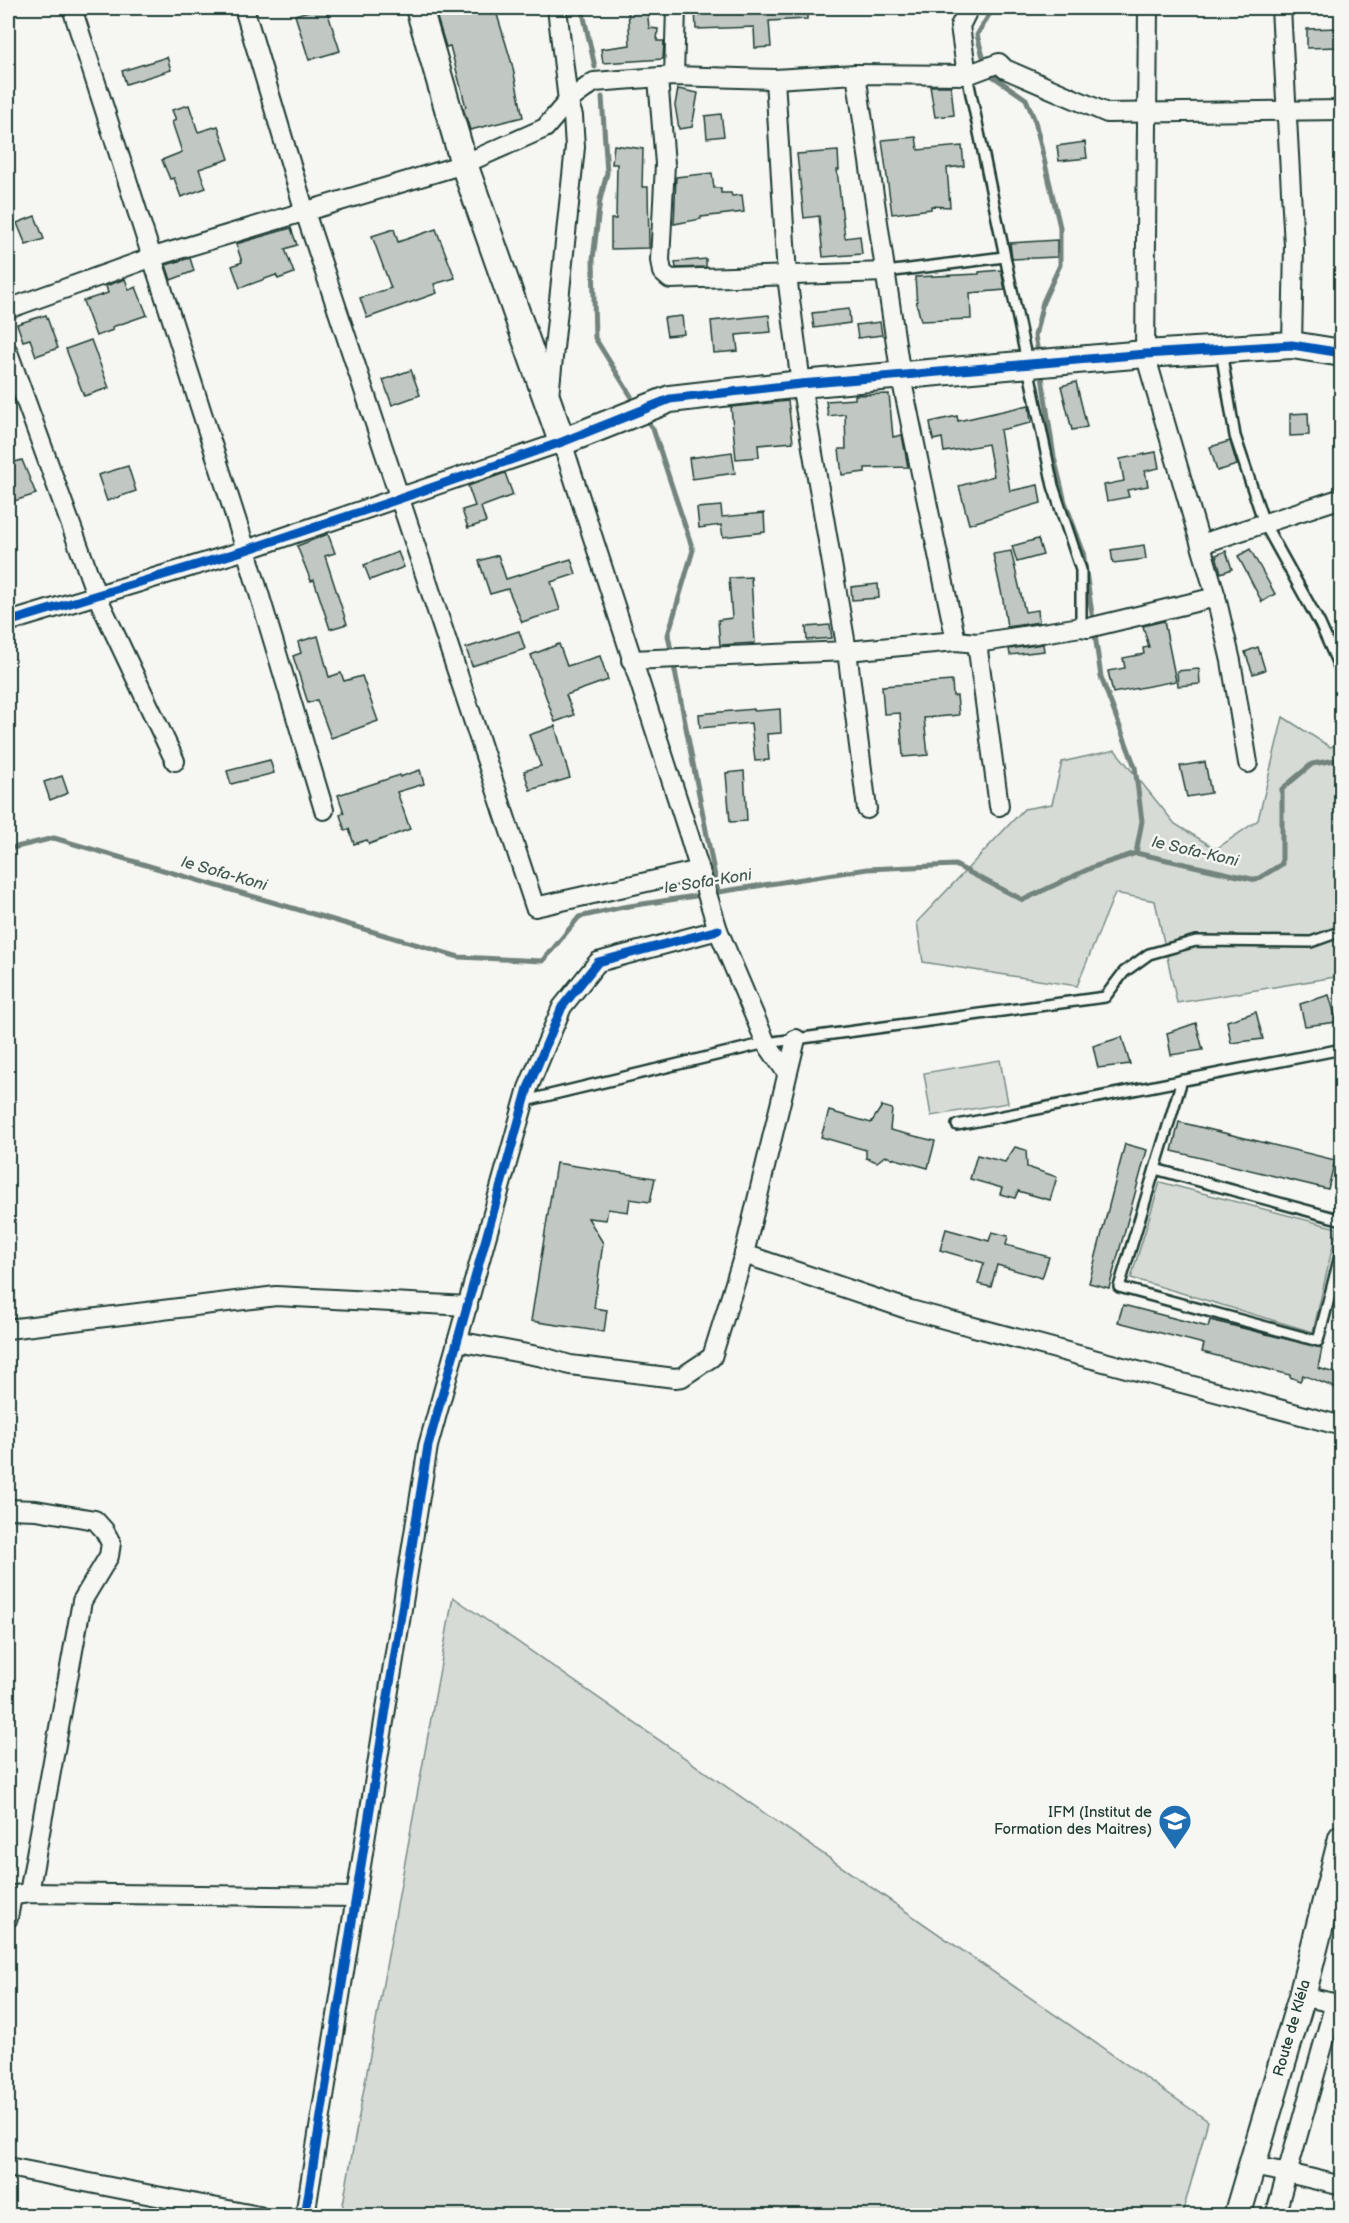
<svg xmlns="http://www.w3.org/2000/svg" width="1349" height="2223" viewBox="0 0 1349 2223" font-family="'Balsamiq Sans',sans-serif">
<style>
.green{fill:#d6dbd6;stroke:#7a8c85;stroke-width:1.5}
.lines{fill:none;stroke-linecap:round;stroke-linejoin:round}
.stream{stroke:#72847d;stroke-width:5}
.building{fill:#c1c8c3;stroke:#1f3d34;stroke-width:1.5}
.lane-casing{stroke:#1f3d34;stroke-width:14}
.street-casing{stroke:#1f3d34;stroke-width:22}
.secondary-casing{stroke:#1f3d34;stroke-width:30}
.lane{stroke:#f6f6f2;stroke-width:9}
.street{stroke:#f6f6f2;stroke-width:18}
.secondary{stroke:#f6f6f2;stroke-width:26}
.cycleway-casing{stroke:#f6f6f2;stroke-width:13}
.cycleway{stroke:#0057b8;stroke-width:9}
.labels{text-anchor:middle;dominant-baseline:central;stroke-width:5;stroke-linejoin:round;paint-order:stroke}
.poi-label{font-size:15px;fill:#1f3d34;stroke:#f6f6f2;text-anchor:end}
.street-label{font-size:15px;fill:#1f3d34;stroke:#f6f6f2}
.water-label{font-size:16px;font-style:italic;fill:#425a52;stroke:#f6f6f2}
</style>
<rect width="100%" height="100%" fill="#f6f6f2"/>
<filter id="ink" filterUnits="userSpaceOnUse"><feTurbulence type="fractalNoise" baseFrequency=".0167" numOctaves="2"/><feDisplacementMap in="SourceGraphic" scale="12" xChannelSelector="R" yChannelSelector="G"/><feConvolveMatrix kernelMatrix="1 2 1 2 8 2 1 2 1" color-interpolation-filters="sRGB"/></filter>
<g filter="url(#ink)">
<g class="green">
<path d="M1283,717l47,30 11,-3v232l-164,27 -22,-102 -40,-8 -38,93 -154,-24 -6,-40 107,-113 28,-5 10,-42 53,-12 60,74 41,25 42,-29z"/>
<path d="M1000,1060l8,43 -77,13 -7,-43z"/>
<path d="M1160,1182l177,46 -24,104 -182,-54z"/>
<path d="M453,1597l755,524 -26,94h-841z"/>
</g>
<g class="lines">
<g class="stream">
<path d="M582,8l13,59"/>
<path d="M985,64l-8,-29 16,-27"/>
<path d="M988,73l38,26 9,22 25,106v38l-17,37 -8,34 4,22"/>
<path d="M602,97l5,76 -7,27 -7,59 2,79 36,58"/>
<path d="M1041,370l13,87 11,45 18,49 18,126 34,90 7,54 -6,32"/>
<path d="M647,421l6,8 40,121 -25,85 50,257"/>
<path d="M8,849l46,-11 405,119 84,4 36,-44 44,-10 79,-12"/>
<path d="M712,893l155,-24 88,-4 68,35 70,-33 43,-14 120,27 26,-16v-75l30,-25 30,-5"/>
</g>
</g>
<g class="building">
<path d="M318,8h8l14,43 -31,9 -14,-45z"/>
<path d="M434,8h61l17,56 11,53 -53,13 -7,-22 3,-1 -16,-61 -4,1z"/>
<path d="M628,8h19l2,20 9,1 -1,12h7l-1,18 -60,4 -2,-14 29,-4z"/>
<path d="M695,8h112v11l-38,2 2,26 -16,1 -1,-21 -58,2z"/>
<path d="M1338,28v19l-31,1v-19z"/>
<path d="M167,57l4,13 -45,14 -4,-13z"/>
<path d="M930,86h21l3,29 -19,2z"/>
<path d="M678,89l20,4 -6,34 -13,2 -4,-24z"/>
<path d="M189,105l9,27 20,-6 11,33 -30,10 7,19 -25,9 -7,-19 -4,1 -8,-19 20,-8 -10,-30 4,-2 -4,-10z"/>
<path d="M721,114l3,22 -17,2 -2,-22z"/>
<path d="M916,137l2,13 44,-4 2,20 -17,2 3,39 -19,-1v3l-39,5 -10,-74z"/>
<path d="M1085,142l2,16 -28,3 -2,-15z"/>
<path d="M614,145l29,4 -1,38h6l1,61 -38,1v-30h5l1,-55h-5z"/>
<path d="M838,151l1,19h-2l8,68 15,-2 2,18 -39,3 -4,-41 -15,2 -7,-64z"/>
<path d="M712,173l2,15h7v5h10l1,3 10,-1 2,17 -43,5v2l-27,5 2,-47z"/>
<path d="M35,216l9,23 -18,6 -9,-22z"/>
<path d="M291,228l6,17 -12,4 9,24 -16,6 -2,-4 -36,13 -8,-22 10,-4 -6,-18z"/>
<path d="M394,229l4,13 38,-13 19,49 -21,6 3,9 -70,25 -7,-20 31,-10 -19,-52z"/>
<path d="M1057,240v17l-45,2 -2,-16z"/>
<path d="M190,258l4,13 -23,9 -5,-15z"/>
<path d="M706,259v8l-30,1 -1,-6z"/>
<path d="M1001,270l4,20 -35,3 1,26 -50,2 -4,-16 -2,-28 64,-3v-2z"/>
<path d="M125,279l4,11 7,-3 11,28 -35,12 1,3 -17,6 -13,-35 25,-8 -2,-7z"/>
<path d="M849,309l1,14 -36,5 -2,-15z"/>
<path d="M46,315l12,33 -22,8 -6,-17 -7,2 -6,-17z"/>
<path d="M769,315l2,17 -35,3 2,16 -24,2 -3,-32z"/>
<path d="M682,316l2,18 -17,2 -3,-18z"/>
<path d="M880,322l2,13 -24,3 -2,-13z"/>
<path d="M91,340l18,48 -25,8 -18,-47z"/>
<path d="M411,370l9,25 -28,10 -9,-25z"/>
<path d="M1076,382l11,45 -15,3 -11,-44z"/>
<path d="M889,394l4,43 9,-2 6,32 -43,1v4l-23,3 -3,-26h7l-1,-35 -17,2 -2,-15 29,-2v-4z"/>
<path d="M788,401l5,41 -35,3 1,12 -23,2 -5,-52z"/>
<path d="M1029,405l2,18 -31,7 10,61 28,-6 3,18 -72,21 -10,-38 35,-10 -6,-32 -44,8 -2,-14 -9,2 -3,-18 27,-6 1,5z"/>
<path d="M1308,413l1,22 -19,1v-22z"/>
<path d="M1230,441l7,24 -20,6 -7,-24z"/>
<path d="M732,452l3,21 -43,6 -3,-21z"/>
<path d="M1156,452l3,16 -14,3 3,15 -21,4 2,7 -22,4 -3,-16 20,-4 -4,-22z"/>
<path d="M22,460l14,34 -28,9v-39z"/>
<path d="M128,466l8,25 -29,10 -9,-26z"/>
<path d="M505,473l8,22 -32,12 5,15 -18,6 -6,-18 13,-4 -7,-20z"/>
<path d="M721,506l1,11 42,-4 1,19 -42,5 -2,-12 -22,3 -2,-20z"/>
<path d="M328,534l7,19 -10,3 22,68 -17,5 -16,-49 -3,1 -14,-35z"/>
<path d="M1038,539l5,16 -26,7 -5,-16z"/>
<path d="M1144,545l2,14 -33,4 -2,-13z"/>
<path d="M1250,549l25,45 -13,8 -24,-46z"/>
<path d="M1011,551l14,61 13,-2 1,12 -32,5 -4,-27 -10,-46z"/>
<path d="M1226,551l6,18 -11,4 -5,-18z"/>
<path d="M398,552l6,15 -34,13 -6,-15z"/>
<path d="M498,555l8,24 65,-20 5,15 -25,8 9,28 -38,12 -14,-33 -18,5 -11,-33z"/>
<path d="M751,577l4,66 -35,2 -2,-25 14,-2 -3,-40z"/>
<path d="M878,584l1,14 -27,2 -1,-13z"/>
<path d="M1164,621l12,60 -63,12 -5,-22 17,-3 -2,-10 21,-4 -1,-6 6,-1 -6,-21z"/>
<path d="M830,625l2,13 -25,2 -1,-13z"/>
<path d="M519,631l6,18 -53,17 -6,-18z"/>
<path d="M318,636l11,41 12,-4 3,8 18,-5 16,45 -47,17 -14,-38 -9,3 -15,-47 8,-3 -3,-11z"/>
<path d="M559,644l8,22 33,-10 8,24 -42,15 8,20 -19,7 -24,-67z"/>
<path d="M1043,644l1,7 -34,4 -1,-6z"/>
<path d="M1258,647l7,23 -12,4 -8,-22z"/>
<path d="M1199,669l1,15 -22,2 -1,-15z"/>
<path d="M952,681l1,15h4l2,19 -35,3 4,37 -25,2 -3,-44 -16,1 -2,-28z"/>
<path d="M754,709v2l26,-2 1,24 -14,1 2,26 -14,1 -4,-38 -51,5 -1,-14z"/>
<path d="M555,726l15,52 -40,12 -6,-19 17,-5 -12,-31z"/>
<path d="M270,760l4,13 -43,11 -4,-13z"/>
<path d="M1205,762l6,31 -24,4 -7,-31z"/>
<path d="M420,770l4,14 -27,8 13,37 -41,15 -2,-4 -13,4 -5,-15 -4,2 -5,-16 4,-2 -6,-18 62,-20v2z"/>
<path d="M744,771l3,50 -17,1 -4,-49z"/>
<path d="M62,776l6,17 -18,7 -6,-18z"/>
<path d="M1329,995l8,27 -32,4 -5,-22z"/>
<path d="M1256,1012l7,27 -32,4 -4,-22z"/>
<path d="M1196,1023l7,27 -32,5 -4,-22z"/>
<path d="M1122,1037l8,27 -32,4 -5,-22z"/>
<path d="M882,1106l10,3 -2,21 45,11 -7,27 -43,-12 -8,6 -11,-4v-8l-45,-13 8,-26 42,12z"/>
<path d="M1179,1122l156,38 -7,29 -156,-38z"/>
<path d="M1125,1144l22,6 -38,138 -20,-5z"/>
<path d="M1015,1147l11,3 1,17 30,10 -7,23 -32,-9 -3,7 -15,-4 2,-6 -32,-9 7,-24 28,7z"/>
<path d="M556,1163l99,15 -5,24 -20,-3 -2,13 -20,-3 -2,11 -18,-2 15,25 -9,65 13,2 -3,22 -73,-11z"/>
<path d="M946,1229l43,12 3,-9 16,4 -2,9 43,12 -7,21 -45,-13 -6,22 -13,-3 6,-21 -44,-13z"/>
<path d="M1123,1305l85,22 2,-7 112,28 -4,20 23,7v15l-38,-15 -3,6 -10,-4v-2l-88,-23 2,-8 -86,-22z"/>
</g>
<g class="lines">
<defs>
<g id="lane">
<path d="M967,75l86,411 28,84v57"/>
<path d="M886,272l118,-15"/>
<path d="M1221,351l14,85 29,87 56,101 20,45 2,12"/>
<path d="M1182,1080l-63,207 199,54 24,-93"/>
<path d="M525,1101l241,-58 339,-46 19,-25 25,-18 47,-13 115,1 31,-11"/>
<path d="M957,1125l385,-76"/>
<path d="M1155,1169l187,51"/>
</g>
<g id="street">
<path d="M72,8l174,542 78,260"/>
<path d="M244,8l61,204 230,695 165,-37"/>
<path d="M1148,8l-3,346 71,243 15,64 17,102"/>
<path d="M1281,8l13,238 -2,99"/>
<path d="M856,74l45,303 55,264"/>
<path d="M967,75l32,-12 6,6 102,44 235,-3"/>
<path d="M674,76l2,-68"/>
<path d="M658,78l7,86 -5,96 2,12 8,7 216,-7"/>
<path d="M775,79l12,197 14,108 46,267 20,158"/>
<path d="M8,309l145,-52 311,-93 81,-36 23,-27 26,-19 80,-6 101,3 81,-5 111,1 -7,-49 9,-18"/>
<path d="M8,352l88,242 79,167"/>
<path d="M549,396l26,-249 -2,-31 -5,-15 -11,-93"/>
<path d="M1201,544l141,-46"/>
<path d="M8,622l238,-72 316,-108 127,393 29,95 48,113 21,30"/>
<path d="M977,643l22,163"/>
<path d="M631,660l216,-9 109,-10 21,2 104,-16 7,1 128,-31"/>
<path d="M744,1254l163,55 435,117"/>
<path d="M8,1329l268,-33 192,10"/>
<path d="M457,1341l86,16 27,8 105,13 7,-1 30,-20 32,-103 52,-215"/>
<path d="M8,1509l28,1 59,10 9,10 7,13 -2,13 -27,45 -53,292"/>
<path d="M8,1896l21,-3 327,4"/>
<path d="M8,1918l4,-22"/>
<path d="M1302,1996l40,9"/>
<path d="M1252,2166l36,7 54,13"/>
<path d="M8,2167l251,49"/>
<path d="M305,2216l123,-770 100,-358 34,-81 36,-45 120,-32"/>
<path d="M1275,2216l60,-213"/>
</g>
<g id="secondary">
<path d="M419,8l45,156 98,278 108,-43 131,-15 344,-30 147,-9 50,8"/>
<path d="M1237,2216l65,-220 40,-158"/>
</g>
</defs>
<use href="#lane" class="lane-casing"/>
<use href="#street" class="street-casing"/>
<use href="#secondary" class="secondary-casing"/>
<use href="#lane" class="lane"/>
<use href="#street" class="street"/>
<use href="#secondary" class="secondary"/>
<defs>
<g id="cycleway">
<path d="M8,622l238,-72 153,-51 163,-57 108,-43 131,-15 344,-30 147,-9 50,8"/>
<path d="M305,2216l123,-770 100,-358 34,-81 36,-45 120,-32"/>
</g>
</defs>
<use href="#cycleway" class="cycleway-casing"/>
<use href="#cycleway" class="cycleway"/>
</g>
</g>
<defs>
<symbol id="school-pin" viewBox="-11 -11 22 30"><path d="M0 17L-7.5 6A9.5 9.5 0 1 1 7.5 6Z" fill="#1f6fb2" stroke="#f6f6f2"/><path d="M0-5L7-2L0 1L-7-2ZM-4 1L0 2.5L4 1V4Q0 6-4 4Z" fill="#fff"/></symbol>
</defs>
<g fill-rule="evenodd">
<use href="#school-pin" x="1156" y="1802" width="38" height="52"/>
</g>
<g class="labels">
<g class="poi-label">
<text x="1152" y="1812">IFM (Institut de<tspan x="1152" dy="17">Formation des Maitres)</tspan></text>
</g>
<g class="street-label">
<text transform="translate(1292 2028) rotate(-74)">Route de Kléla</text>
</g>
<g class="water-label">
<text transform="translate(1195 852) rotate(13)">le Sofa-Koni</text>
<text transform="translate(224 874) rotate(16)">le Sofa-Koni</text>
<text transform="translate(708 882) rotate(-9)">le Sofa-Koni</text>
</g>
</g>
<rect width="1349" height="2223" fill="none" stroke="#f6f6f2" stroke-width="30"/>
<rect x="15" y="15" width="1319" height="2193" fill="none" stroke="#1f3d34" stroke-width="2" filter="url(#ink)"/>
</svg>
